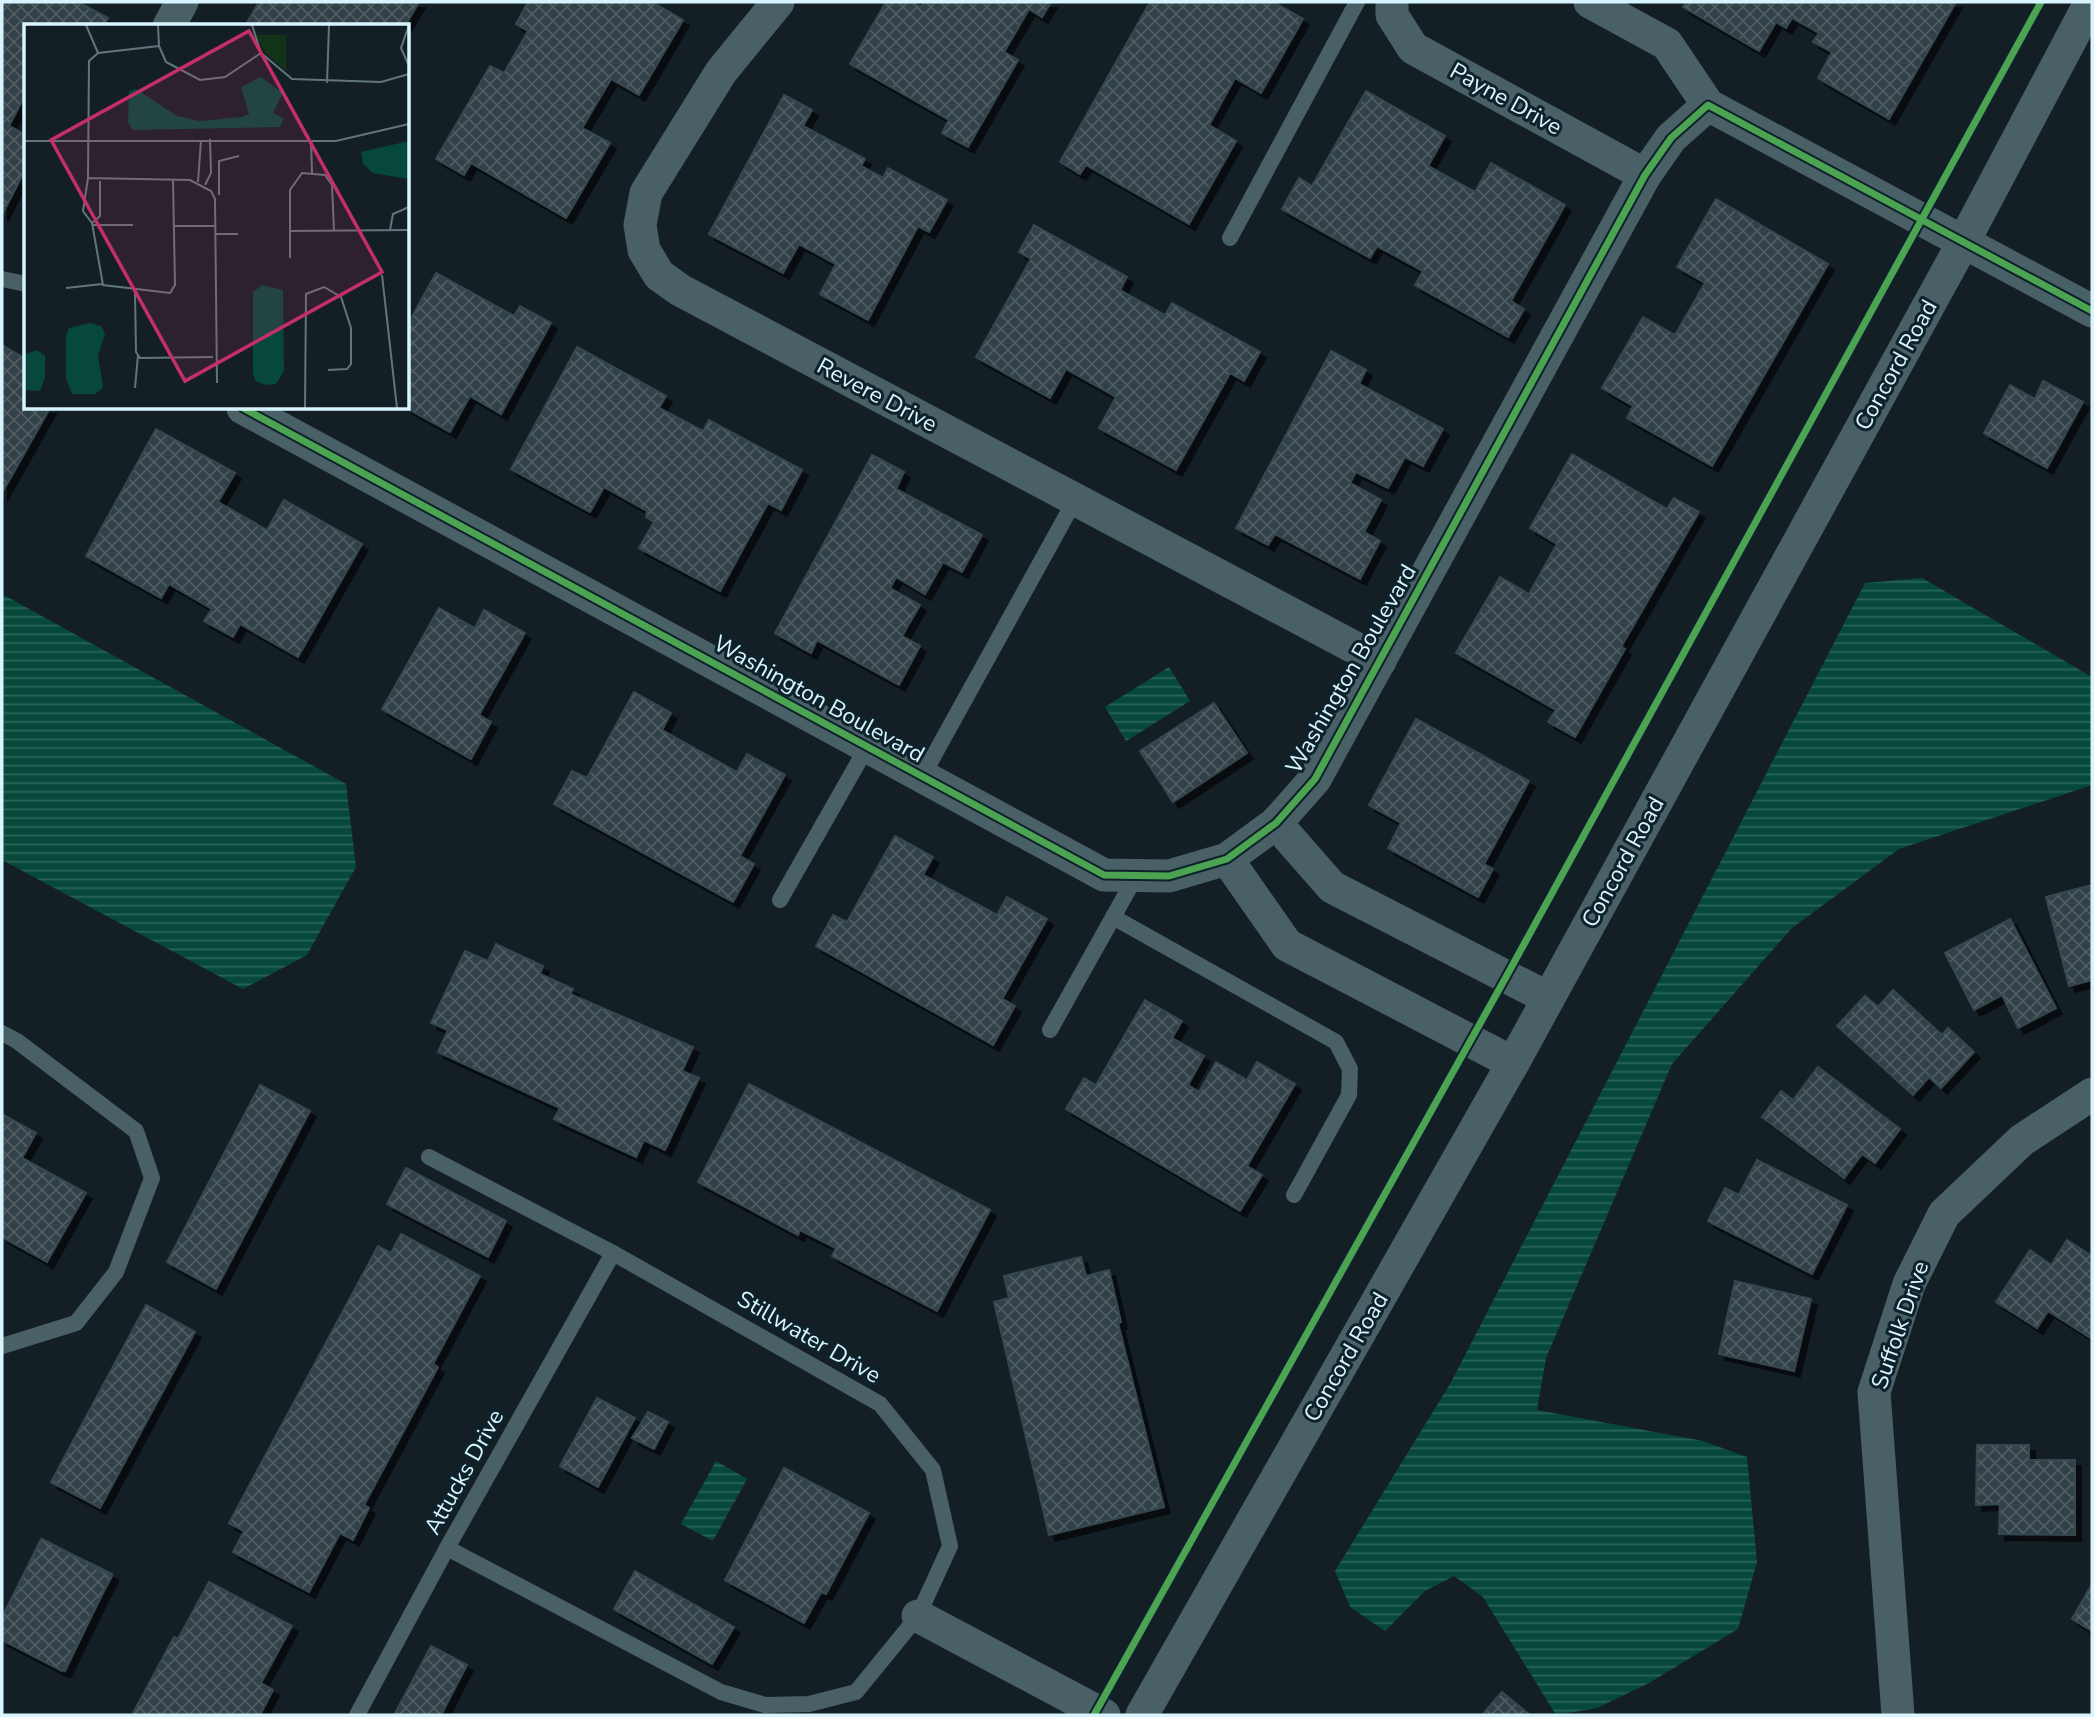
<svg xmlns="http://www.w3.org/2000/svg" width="2094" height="1717" viewBox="0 0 2094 1717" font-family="'Nunito Sans',sans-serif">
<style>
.water{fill:url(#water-rules)}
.building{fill:url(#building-cross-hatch);stroke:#36474f;stroke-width:2;filter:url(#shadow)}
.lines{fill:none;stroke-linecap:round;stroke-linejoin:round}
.service{stroke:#496066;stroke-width:16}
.minor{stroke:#496066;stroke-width:33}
.tertiary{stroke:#496066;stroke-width:38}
.cycleway-casing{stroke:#0e222b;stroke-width:11}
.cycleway{stroke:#4ca352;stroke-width:7}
.labels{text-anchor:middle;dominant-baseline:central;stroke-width:6;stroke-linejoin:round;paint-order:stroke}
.street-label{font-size:23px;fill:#d8f5ff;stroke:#0e222b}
.inset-road{fill:none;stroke:#62757c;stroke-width:2}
.view{fill:#c42e6b;fill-opacity:0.15;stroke:#c42e6b;stroke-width:3.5}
.inset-edge{fill:none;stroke:#d8f5ff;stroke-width:3.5}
</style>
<defs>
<pattern id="water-rules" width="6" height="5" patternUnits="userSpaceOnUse" patternTransform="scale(1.75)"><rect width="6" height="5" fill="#06493b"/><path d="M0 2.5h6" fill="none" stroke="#2a6458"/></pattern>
<pattern id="building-cross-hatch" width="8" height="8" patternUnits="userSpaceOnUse" patternTransform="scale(1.75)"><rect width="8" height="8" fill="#324046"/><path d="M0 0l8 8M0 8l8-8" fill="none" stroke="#4f5c62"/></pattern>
<filter id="shadow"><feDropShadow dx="6" dy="6" stdDeviation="0" flood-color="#0009"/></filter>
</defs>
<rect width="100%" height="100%" fill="#141f25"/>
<g class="water">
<path d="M1922,578l170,99v108l-193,64 -107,79 -120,136 -126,294 -9,52 166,31 44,16 10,105 -19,67 -89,54 -52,25 -41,7 -73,-118 -29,-21 -29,15 -40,40 -35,-24 -15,-36 115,-187 415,-801z"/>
<path d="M2,594l344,190 10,83 -49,88 -64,34 -241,-129z"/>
<path d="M1169,667l21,34 -64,40 -21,-34z"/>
<path d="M716,1461l31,18 -34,62 -32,-17z"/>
</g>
<g class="building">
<path d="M2,2h76l30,16 -4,8h-78v67l-17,33 17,9v33l-24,47z"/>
<path d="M259,2h160l-14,24h-160z"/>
<path d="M528,2h124l31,18 -44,75 -28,-16 -29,49 28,15 -44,75 -95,-55 -7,12 -28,-16 54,-93 14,7 24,-42 -12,-7z"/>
<path d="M886,2h26l9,5 3,-5h127l-9,15 -13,-8 -25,43 14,8 -50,87 -26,-14 7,-13 -99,-56z"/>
<path d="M1150,2h123l30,17 -42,74 -26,-15 -26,47 27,16 -47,83 -103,-59 -6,9 -20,-12z"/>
<path d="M1686,2h270l-67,117 -71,-41 14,-26 -19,-10 6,-9 -27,-15 -6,10 -10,-6 -17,29 -76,-44z"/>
<path d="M1366,91l79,45 -17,30 47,26 16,-29 74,42 -54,96 13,8 -16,28 -93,-52 8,-14 -46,-25 -7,12 -88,-49 17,-31 13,8z"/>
<path d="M784,95l28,15 -9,16 62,33 -4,7 22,12 5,-10 59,32 -18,32 -11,-6 -50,94 -48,-26 16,-30 -37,-20 -16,29 -74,-39z"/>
<path d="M1716,199l112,65 -116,202 -85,-48 6,-12 -31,-18 41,-71 32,18 30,-52 -28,-16z"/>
<path d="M1034,225l93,52 -7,13 45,25 7,-12 88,49 -16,29 -14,-8 -54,97 -77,-42 17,-31 -50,-28 -16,29 -74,-41 55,-98 -12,-7z"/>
<path d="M436,273l78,43 6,-10 31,17 -50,91 -31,-18 -20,36 -44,-24 2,-84z"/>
<path d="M2,345l24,14v49h24l-48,85z"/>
<path d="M577,347l89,49 -7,12 44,23 6,-11 93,50 -21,40 -13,-7 -48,88 -81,-43 15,-26 -8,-5 1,-6 -43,-24 -14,25 -79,-43z"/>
<path d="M1331,351l35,19 -7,14 84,45 -20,37 -18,-9 -17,31 -32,-16 -6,11 31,17 -17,32 16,9 -20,38 -85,-45 -7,11 -32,-17z"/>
<path d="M2043,381l40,21 -36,66 -63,-35 26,-48 25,14z"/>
<path d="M156,429l79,44 -17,29 49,28 17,-30 78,44 -64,113 -58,-33 -7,13 -29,-16 8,-12 -43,-25 -8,14 -75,-42z"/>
<path d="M1572,454l95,55 7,-11 25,14 -78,135 4,2 -50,88 -27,-15 8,-12 -100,-57 44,-76 29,17 28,-50 -27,-16z"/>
<path d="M872,455l32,17 -8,17 86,46 -20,37 -19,-10 -18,32 -29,-17 -6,11 30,17 -18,31 18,10 -21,39 -82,-45 -6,13 -36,-20z"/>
<path d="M439,608l36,20 9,-18 41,23 -46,82 12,7 -20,37 -89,-50z"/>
<path d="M634,692l37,21 -9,17 75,42 10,-18 38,21 -45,81 14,8 -21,38 -179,-98 18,-33 15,7z"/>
<path d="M1214,703l33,50 -74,49 -33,-51z"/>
<path d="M1416,719l113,62 -45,83 9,5 -15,28 -90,-49 13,-25 -32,-18z"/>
<path d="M895,836l38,21 -10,18 74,40 10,-18 40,22 -45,80 13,7 -22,39 -177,-99 17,-31 14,7z"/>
<path d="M2092,885v95l-23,6 -23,-89z"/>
<path d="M2010,919l46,89 -38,20 -16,-33 -28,15 -29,-57z"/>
<path d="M496,944l47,22 -3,8 33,15 -3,5 123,53 -11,24 17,7 -34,72 -21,-10 -8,17 -82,-38 6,-11 -122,-56 10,-22 -17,-7 34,-72 23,10z"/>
<path d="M1893,990l49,45 6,-7 26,24 -33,36 -12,-11 -16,18 -76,-69 28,-30 13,11z"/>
<path d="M1145,1000l37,21 -10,17 32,18 -16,29 11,7 17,-30 31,18 10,-18 38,22 -48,82 15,9 -22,36 -174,-102 18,-31 12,7z"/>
<path d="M1818,1067l82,62 -25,34 -13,-9 -18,24 -82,-61 19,-26 12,9z"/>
<path d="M749,1084l241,126 -53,101 -105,-55 4,-8 -36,-18 -2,5 -100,-53z"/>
<path d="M260,1085l50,26 -94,178 -49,-27z"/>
<path d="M2,1114l34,19 -14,25 64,35 -39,69 -45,-25z"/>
<path d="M1757,1160l90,45 -35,69 -104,-53 17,-33 14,7z"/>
<path d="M406,1168l100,53 -18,36 -101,-53z"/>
<path d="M401,1234l79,42 -47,88 5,3 -74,138 5,3 -16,32 -13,-7 -31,59 -76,-40 11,-21 -15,-8 149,-277 13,7z"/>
<path d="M2067,1240l25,16v83l-44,-28 -11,17 -41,-26 34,-52 21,15z"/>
<path d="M1081,1257l5,19 23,-6 12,52 -3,1 46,184 -115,28 -55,-233 15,-4 -5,-22z"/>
<path d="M1735,1281l76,18 -17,72 -75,-17z"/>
<path d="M146,1305l49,27 -95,176 -49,-26z"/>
<path d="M597,1398l38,20 -37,69 -38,-21z"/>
<path d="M648,1412l20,10 -14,27 -22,-11z"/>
<path d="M1977,1445h52v15h46v75l-76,-1 1,-30 -24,1z"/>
<path d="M784,1468l85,45 -43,81 -5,-2 -17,31 -79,-43z"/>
<path d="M41,1539l71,35 -47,97 -63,-31v-22z"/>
<path d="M42,1539l70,37 -50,95 -60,-31v-23z"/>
<path d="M635,1571l99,56 -22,37 -98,-55z"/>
<path d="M209,1582l83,44 -31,57 12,7 -13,25h-128l42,-78 4,2z"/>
<path d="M2092,1584v47l-20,-12z"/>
<path d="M431,1646l36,19 -26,50h-47z"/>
<path d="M1502,1692l28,23h-48z"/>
</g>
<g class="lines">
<g class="service">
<path d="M1230,238l127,-236"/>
<path d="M2,279l24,5"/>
<path d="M922,777l153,-277"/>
<path d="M780,900l87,-153"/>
<path d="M1113,917l223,125 14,27 -1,26 -55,100"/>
<path d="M1050,1030l86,-154"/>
<path d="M2,1033l15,8 119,90 16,47 -36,94 -40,51 -74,23"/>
<path d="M429,1157l184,96 267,151 53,66 17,76 -32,70 -62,76 -47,12 -44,1 -44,-13 -274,-144"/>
<path d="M357,1715l90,-167 166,-295"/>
</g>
<g class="minor">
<path d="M778,2l-57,70 -75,121 -6,32 4,25 15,25 21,15 700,371"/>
<path d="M1392,2v13l21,33 232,127"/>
<path d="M1590,2l77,42 41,61"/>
<path d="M169,26l13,-24"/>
<path d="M243,408l861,467 65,1 58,-17 49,-36 39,-44 330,-604 26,-37 37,-33 384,206"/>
<path d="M1276,823l56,64 216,111"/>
<path d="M1227,859l60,86 226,118"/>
<path d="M918,1616l186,99"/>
<path d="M1142,1715l371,-652 451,-822 126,-238"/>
<path d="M1898,1715l-24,-323 35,-108 35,-70 78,-74 70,-46"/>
</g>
<path class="tertiary" d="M2090,3v-1"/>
<defs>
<g id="cycleway">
<path d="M243,408l861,467 65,1 58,-17 49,-36 39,-44 330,-604 26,-37 37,-33 384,206"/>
<path d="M1094,1715l412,-738 535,-975"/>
</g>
</defs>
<use href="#cycleway" class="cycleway-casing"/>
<use href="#cycleway" class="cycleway"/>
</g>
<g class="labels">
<g class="street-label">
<text transform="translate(1506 99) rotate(29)">Payne Drive</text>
<text transform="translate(1896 365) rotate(-61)">Concord Road</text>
<text transform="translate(877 395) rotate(28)">Revere Drive</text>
<text transform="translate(1351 669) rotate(-60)">Washington Boulevard</text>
<text transform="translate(819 699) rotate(29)">Washington Boulevard</text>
<text transform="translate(1623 862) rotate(-61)">Concord Road</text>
<text transform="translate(1900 1325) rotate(-71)">Suffolk Drive</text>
<text transform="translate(809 1337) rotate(30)">Stillwater Drive</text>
<text transform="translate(1346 1357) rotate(-60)">Concord Road</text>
<text transform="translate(464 1472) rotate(-61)">Attucks Drive</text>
</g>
</g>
<g transform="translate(24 24)">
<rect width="385" height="385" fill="#141f25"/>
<path d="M232,11h30v36l-21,-18z" fill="#113316"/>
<path d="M237,53l22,16 -10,20 11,5 -4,9 -147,3 -5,-7 1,-32 7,-2 41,27 23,5 42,-4 7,-3 -8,-27zM385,117v38l-36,-6 -10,-9 -2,-12zM238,261l21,5 1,81 -8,13 -11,1 -9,-4 -3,-7v-82zM66,299l11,3 4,8 -7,21 5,33 -8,6h-23l-6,-16v-42l3,-8zM13,326l8,6v22l-5,13 -16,-1v-35z" fill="#06493b"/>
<path class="inset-road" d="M62,1l12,28M134,1l1,21 7,16 34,18 25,-3 36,-24M228,1l9,28 31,26 89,3 28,-8M385,1l-8,23 8,18M135,22l-61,7 -9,8 -1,117 102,2 21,11 4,8 2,184M303,59l2,-58M287,116l1,33M0,117h312l73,-17M64,154l-5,33 9,12M174,158l3,-42M181,161l6,-12 -1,-34M195,171v-34l20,-5M68,199l11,62 67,8 5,-8 -2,-105M68,199l8,-7v-35M68,201h41M149,202h42M366,206l3,-16 16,-7M266,207l119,-1M191,210h23M266,234v-68l12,-17 23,2 7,10 2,46M358,251l15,133M42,264l36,-4M111,268l1,60 4,6 73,-1M111,364l3,-33M281,384l1,-114 18,-7 17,10 10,31v36l-4,5 -19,1"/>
<path class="view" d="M225,7l133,241 -197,109 -134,-241z"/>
<rect width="385" height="385" class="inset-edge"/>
</g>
<rect width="2094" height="1717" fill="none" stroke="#d8f5ff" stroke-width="7"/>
</svg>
